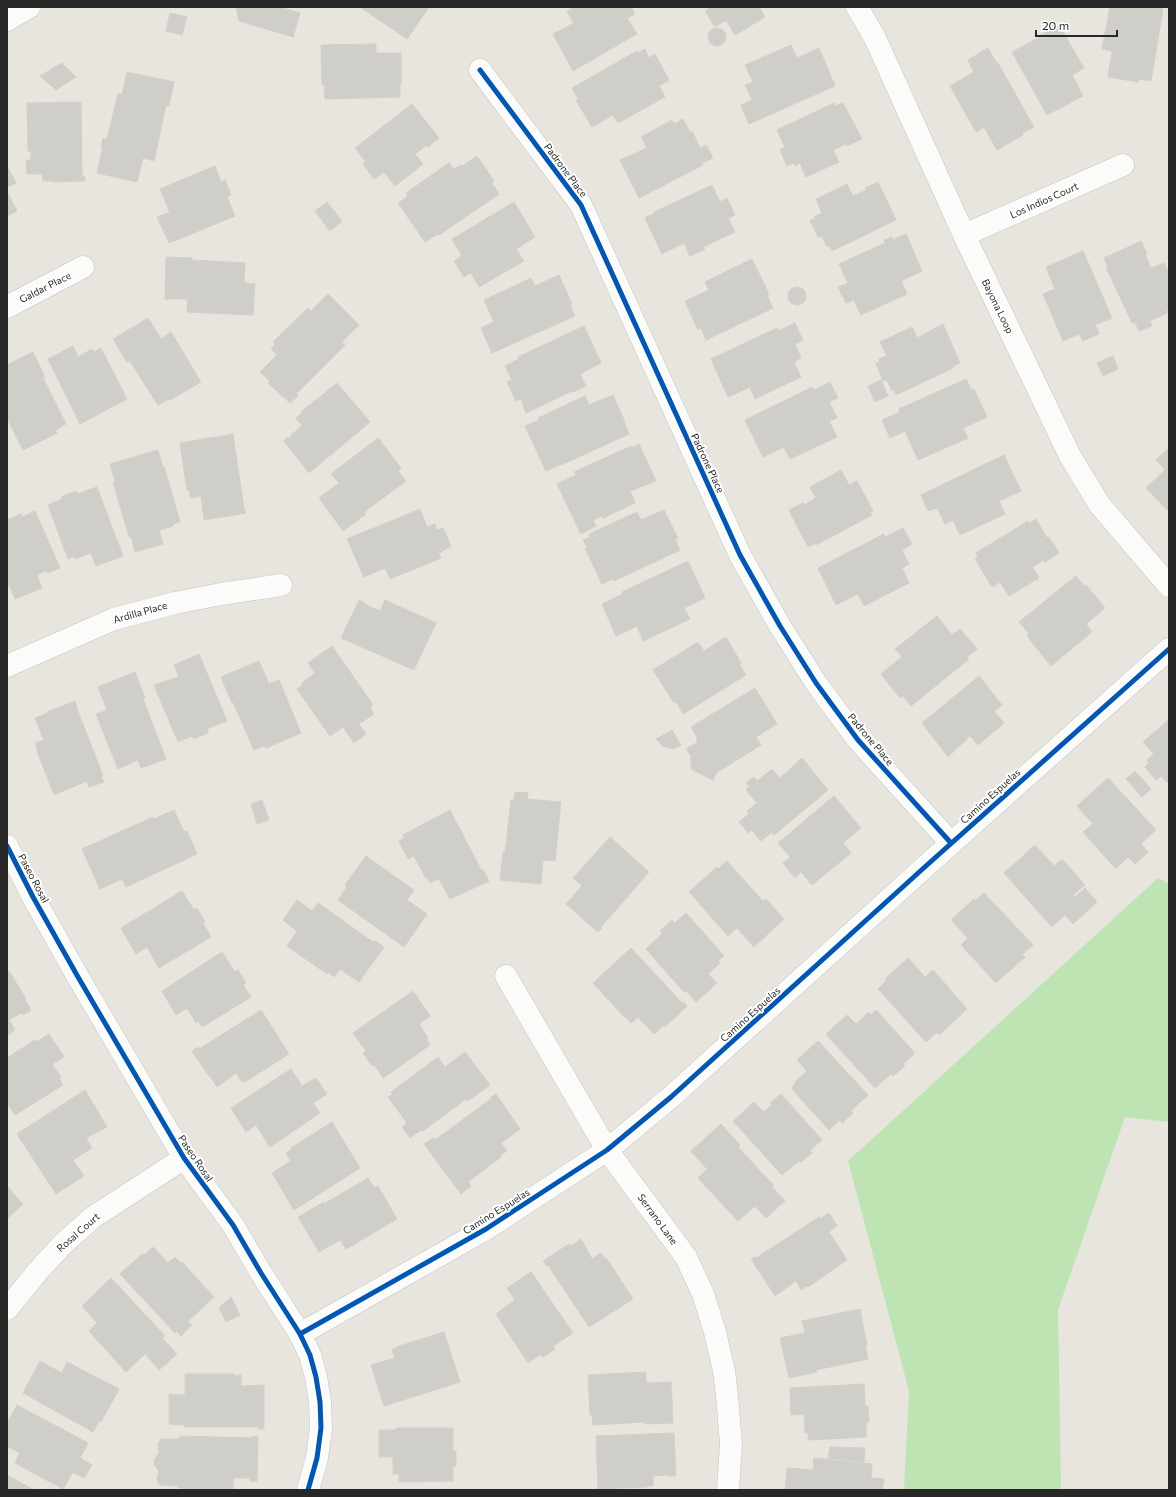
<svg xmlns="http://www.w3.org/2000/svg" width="1176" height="1497" viewBox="0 0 1176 1497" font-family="Commissioner,sans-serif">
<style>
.green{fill:#bfe4b4}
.building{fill:#d0cec8;stroke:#d2d0c9}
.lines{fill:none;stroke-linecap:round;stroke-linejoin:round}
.minor-casing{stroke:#c4c3c3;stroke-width:23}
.minor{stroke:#fbfbfa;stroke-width:22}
.cycleway-casing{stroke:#fff;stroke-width:8}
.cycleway{stroke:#0057b8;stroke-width:5}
.labels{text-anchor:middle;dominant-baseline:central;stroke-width:4;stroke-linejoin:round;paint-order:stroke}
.street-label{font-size:10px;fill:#282828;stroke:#fff}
</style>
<rect width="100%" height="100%" fill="#e7e5dd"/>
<path class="green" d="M1158,878l11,6v238l-44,-5 -67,193 3,180h-157l5,-99 -61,-230z"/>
<g class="building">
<path d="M236,7h43l21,6 -7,24 -54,-16z"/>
<path d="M360,7h69l-22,32z"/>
<path d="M575,7h56l4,7 -8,4 10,16 -64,37 -20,-37 21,-11 -7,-12z"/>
<path d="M708,7h51l6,10 -30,18 -9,-15 -11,7 -10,-16 4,-2z"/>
<path d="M1110,7h39l14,2 -12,72 -12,-2 -1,3 -30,-5 4,-26 -10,-2z"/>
<path d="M170,13l17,4 -5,18 -16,-4z"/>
<path d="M1059,25l25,43 -12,7 11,21 -36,19 -35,-63 30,-16 -1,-1z"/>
<circle cx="717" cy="37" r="9"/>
<path d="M376,44v9h25v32l-1,-1v13l-75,2 -1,-14h-2l-1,-40z"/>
<path d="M791,45l6,13 22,-10 16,38 -86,38 -8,-19 11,-5 -7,-15 8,-3 -8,-17z"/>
<path d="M988,48l9,16 1,-1 36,64 -12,6 1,2 -26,15 -13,-23 -8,5 -26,-46 24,-14 -6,-12z"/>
<path d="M645,49l4,9 6,-4 14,26 -10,6 6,11 -47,26 -5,-8 -21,12 -16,-27 2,-1 -6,-11 65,-37 1,2z"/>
<path d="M62,63l14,14 -20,13 -16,-14z"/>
<path d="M127,72l47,10 -5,24 -3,-1 -12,56 -11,-3 -6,24 -40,-9 6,-26h-2l2,-9 4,1 11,-45 4,1z"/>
<path d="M81,102l1,74h2l1,5 -32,1v-1h-10l-1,-7h-15l-1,-14h5v-9h-3l-1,-48z"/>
<path d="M834,103l1,3 8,-3 19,36 -15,7 -1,-2 -13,6 6,12 -33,15 -6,-14 -5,3 -1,-3 -7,3 -7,-16 5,-3 -8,-17z"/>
<path d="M412,104l27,34 -11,9 -1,-2 -12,9 8,10 -28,22 -11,-14 -10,7 -11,-15 3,-2 -11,-14z"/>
<path d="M683,119l7,14 2,-2 8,17 6,-3 7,13 -11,5 1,2 -64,33 -19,-38 27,-12 -6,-11 31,-17 2,4z"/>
<path d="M477,156l17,25 -2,2 7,11 -60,41 -1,-1 -13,8 -27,-39 10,-7 -2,-3 43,-30 5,6 7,-4 1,1z"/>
<path d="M7,166l9,17 -9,4z"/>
<path d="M215,166l6,16 4,-2 6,15 -4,2 8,19 -66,27 -12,-26 13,-5 -10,-23z"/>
<path d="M878,182l18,38 -64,31 -2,-5 -3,1 -5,-11 -4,1 -8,-17 5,-1 -1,-2 8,-4 -6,-14 31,-15 6,12 13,-6 -1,-2z"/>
<path d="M712,185l8,17 7,-4 8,17 -7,3 7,14 -32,15 2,2 -15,7 -6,-13 -22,11 -17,-36 10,-5 -1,-1z"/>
<path d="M7,192l10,19 -10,5z"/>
<path d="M327,202l15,19 -12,10 -15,-20z"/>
<path d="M514,202l21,35 -19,12 8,12 -45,26 -8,-14 -7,4 -10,-16 8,-5 -10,-17z"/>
<path d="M906,234l16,37 -21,10 6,13 -46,21 -7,-15 -8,3 -8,-16 10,-4 -9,-19 46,-21 -1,-3 8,-3 1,3z"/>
<path d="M1141,241l6,13 -2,1 6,13 13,-5 5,11v36l-3,1 1,2 -17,8 2,5 -13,5 -4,-9 -3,1 -26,-56h2l-4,-9z"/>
<path d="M1083,251l29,67 -17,7 4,9 -16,7 -4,-7 -16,7 -20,-47 12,-5 -9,-22z"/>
<path d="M166,257l26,1v2l53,3 -1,20 11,1 -2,31 -66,-3 1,-13h-23z"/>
<path d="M752,259l17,35 -2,1 6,13 -67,32 -5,-12 -3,2 -13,-29 24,-11 -4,-8z"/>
<path d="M559,275l13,29 -2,1 5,11 -83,37 -11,-25 13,-6 -10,-22 47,-22 4,8z"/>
<circle cx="797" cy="296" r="9"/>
<path d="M328,294l31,31 -17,17 3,3 -49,49 2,2 -8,7 -22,-20 2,-2 -10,-9 17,-17 -6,-6 4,-5 -2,-2 35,-34 3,3z"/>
<path d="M148,318l13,21 10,-7 30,50 -31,18 -1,-1 -11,6 -28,-44 -3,1 -14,-23z"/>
<path d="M795,323l8,17 -8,4 6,14 -7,4 7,15 -46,22 -5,-12 -22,10 -17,-38 66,-31 1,3z"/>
<path d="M943,324l17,39 -7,3v2l-57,27 -2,-5 -2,1 -5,-11 -4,1 -7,-18 4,-1 -1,-3 8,-3 -7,-14 32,-15 5,11z"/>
<path d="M584,326l17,37 -21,11 6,12 -13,6 -1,-1 -46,22 -5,-14 -5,2 -9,-19 5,-2 -7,-14 14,-7 -1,-2z"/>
<path d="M73,346l5,11 14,-8 2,3 7,-4 26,51 -47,25 -32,-65z"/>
<path d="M33,352l12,25 -2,1 23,46 -11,6 2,3 -34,17 -16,-32v-53z"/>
<path d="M1113,356l5,13 -15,7 -6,-13z"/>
<path d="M966,379l5,11 3,-1 13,28 -24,11 5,10 -50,22 -13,-29 -15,7 -8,-18 18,-8 -1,-3z"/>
<path d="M881,380l7,16 -13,6 -7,-16z"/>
<path d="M830,382l8,16 -9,4 8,16 -8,3 8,16 -47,22 -6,-12 -21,10 -18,-37 67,-33 2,3z"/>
<path d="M337,383l33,39 -61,51 -25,-32 4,-4 1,1 3,-2 -1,-1 11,-9 -6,-8 6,-5 -1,-1z"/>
<path d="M613,395l12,27 -1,1 5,11 -68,31v-1l-15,7 -21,-45 14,-6 -1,-2 47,-22 4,9z"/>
<path d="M233,434l11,75 2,4 -42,7 -3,-24 -10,2 -2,-8h-2l-7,-47z"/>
<path d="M378,438l23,30 -3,3 8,10 -42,31 2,2 -23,17 -24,-33 20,-15 -8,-9z"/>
<path d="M639,444l17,37 -26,10 5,12 -32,15 -1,-2 -9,4 3,6 -15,8 -24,-50 19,-9 -2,-3 57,-26 1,2z"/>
<path d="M1169,448v64l-23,-24 19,-18 -9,-10z"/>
<path d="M158,450l5,17 1,-1 16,56 -7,2v2l-14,4 4,14 -28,8 -4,-15h-2l-16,-55 2,-1 -5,-17z"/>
<path d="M1004,455l17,36 -22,10 6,13 -45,21 -7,-15 -8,4 -8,-16 -9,3 -7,-16z"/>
<path d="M841,470l8,15 8,-4 16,30 -3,2 2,2 -56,30v-2l-8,4 -19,-37 14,-7 1,2 12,-7 -6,-11z"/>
<path d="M97,487l26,69 -27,10 -5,-13 -16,6 -1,-3 -6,3 -20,-54 14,-6 -1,-2 15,-6 1,3z"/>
<path d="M420,509l7,18 8,-3 2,6 6,-2 8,18 -12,7 2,5 -51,21 -5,-11 -21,9 -17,-38z"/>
<path d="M664,510l14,28 -3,1 5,11 -66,31 -1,-2 -11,5 -17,-36 2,-1 -4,-7 7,-3 -1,-3 48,-22 4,8z"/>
<path d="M35,511l25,57 -13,5 -1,-2 -9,4 5,13 -27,11 -6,-14h-2v-65l14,-6 1,3z"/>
<path d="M1036,519l11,19 2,-1 10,16 -14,9 -1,-2 -12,7 7,11 -30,18 -9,-14 -8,5 -17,-28 3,-2 -2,-4 52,-32 1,2z"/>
<path d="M903,528l9,16 -10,6 7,14 -7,4 7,15 -45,23 -6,-12 -22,11 -18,-37 66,-34 1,3z"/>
<path d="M688,561l17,37 -21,10 6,11 -47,22 -6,-15 -21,10 -14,-32 21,-10 -1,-2z"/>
<path d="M1076,576l8,10 2,-1 19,23 -19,16 6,8 -41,34 -24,-30 2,-2 -10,-12z"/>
<path d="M359,600l6,3 -1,1 16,7 5,-11 51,23 -22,47 -73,-32z"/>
<path d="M937,616l15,19 8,-6 17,20 -10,8 2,2 -58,47 -8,-10 -3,2 -19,-24 21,-17 -7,-8z"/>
<path d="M726,637l15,26 -2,1 7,11 -63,39 -7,-13 -2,2 -21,-33 45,-28 6,9z"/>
<path d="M332,646l41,59 -3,3 4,6 -15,10 7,10 -12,9 -11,-16 -13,9 -33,-47 6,-4 -1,-2 13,-10 -7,-10z"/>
<path d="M199,654l28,67 -20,8 1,4 -14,6 -2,-3 -14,6 -24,-57 25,-8 -5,-12z"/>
<path d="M259,661l10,23 10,-4 22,53 -35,15 -1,-2 -11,4 -21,-48 -1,1 -11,-26z"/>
<path d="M135,672l10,26 -2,1 23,60 -25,9 -3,-8 -20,9 -22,-55 11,-4 -9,-23z"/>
<path d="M979,676l23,29 -8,6 10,12 -26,22 -8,-9 -22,21 -26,-34z"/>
<path d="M755,688l22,36 -21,13 5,8 -45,28 -3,7 -22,-11v-13l-5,-7 12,-7 -2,-2 2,-1 -7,-12z"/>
<path d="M75,701l2,5h-1l27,70h-2l3,6 -15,5 -2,-6 -33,14 -17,-44 1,-1 -3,-7 9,-3 -9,-22 13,-5 -1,-1z"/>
<path d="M1168,720l1,1v63l-8,-8 -5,4 -11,-13 4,-4 -2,-3 7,-6 -11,-12z"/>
<path d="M672,730l9,15 -8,4 -10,-3 -7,-7z"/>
<path d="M802,758l26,32 -54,45 -2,-3 -11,9 -9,-11 -4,3 -9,-11 10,-8 -2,-3 10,-8 -11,-13 3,-3 -3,-4 8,-6 3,4 15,-12 8,9z"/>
<path d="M1135,771l16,18 -9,8 -16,-18z"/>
<path d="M1108,778l48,52 -15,14 7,8 -13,12 -7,-7 -12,12 -33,-37 10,-8 -16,-18z"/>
<path d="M515,792l13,1 -1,6 34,3 -6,59 -12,-1 -2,24 -41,-4 3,-28h2l6,-52h3z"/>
<path d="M834,796l27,32 -18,15 8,10 -39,32 -11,-13 -6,6 -12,-15 7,-6 -12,-14z"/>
<path d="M262,800l7,20 -12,4 -6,-20z"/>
<path d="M174,810l10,22 3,-1 10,23 -71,33 -4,-8 -22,10 -18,-40 71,-32 1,2z"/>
<path d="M450,810l31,60h2l6,11 -39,18 -11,-20 -9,4 -3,-6h-2l-11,-21 -6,3 -9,-18 6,-3 -2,-3z"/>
<path d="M610,837l39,35 -48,55 1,1 -4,4 -32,-28 16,-18 -9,-8z"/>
<path d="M1035,845l19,21 8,-7 23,26 -12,10 2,2 10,-9 12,14 -24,22 -8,-9 -13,12 -48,-54z"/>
<path d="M366,856l48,34 -7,10 20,14 -23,33 -66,-47 9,-13 -2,-2z"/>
<path d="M727,861l36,40 3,-2 18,20 -30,28 -17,-19 -9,8 -39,-44 28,-25 1,2z"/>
<path d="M182,891l12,19 3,-2 8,14 -2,1 8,14 -52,31 -12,-21 -11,7 -15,-26z"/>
<path d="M984,893l49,52 -11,10 3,2 -29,26 -35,-38 7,-7 -17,-18 23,-21 1,2z"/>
<path d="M297,900l15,11 6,-8 55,39 2,-1 9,6 -25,35 -19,-13 -6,8 -6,-5 -1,2 -40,-28 10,-15 -14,-11z"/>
<path d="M686,913l38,43 -6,5 2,2 -12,11 9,9 -21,19 -10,-11 -2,1 -38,-43 16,-15 -2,-3 12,-11 3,3z"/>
<path d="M631,948l51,55 1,-1 4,4 -22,21 -1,-2 -10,9 -16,-17 -7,6 -5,-6 -1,1 -32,-35z"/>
<path d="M222,952l13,20 3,-2 8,13 -3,2 8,12 -49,30 -4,-6 -2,2 -9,-15 -11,7 -14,-24z"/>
<path d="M908,958l17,19 8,-7 34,39 -28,26 -2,-3 -11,10 -48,-53 9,-9 -2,-1z"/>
<path d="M9,971l17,28h-2l7,11 -8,5 -2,-2 -12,7 6,10 -8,6v-63z"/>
<path d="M413,991l17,25 -11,8 9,14 -2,1 4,6 -47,33 -9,-14 -2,2 -9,-13 3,-2 -13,-18z"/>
<path d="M261,1010l28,44 -41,26 -6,2 -6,-9 -19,14 -7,-11h-1l-17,-25 6,-4 1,2z"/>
<path d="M876,1010l39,43 -12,11 2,2 -12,10 -2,-2 -16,14 -49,-54 21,-19 9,9 13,-12 2,3z"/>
<path d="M49,1034l15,23 -12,7 9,13 -2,1 4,7 -48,30 -8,-12v-45l28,-18 1,2z"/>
<path d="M818,1041l50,54 -17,16 2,2 -11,10 -2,-3 -11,10 -38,-42 5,-5 -1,-1 12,-11 -10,-11z"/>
<path d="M465,1052l25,33 -22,16 -2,-2 -43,32 -2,-1 -11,8 -8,-11 5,-4 -19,-26 5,-3 -2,-2 47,-35 7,10z"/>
<path d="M291,1069l11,17 14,-8 11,16 -14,9 7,10 -50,34 -14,-22 -10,7 -15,-24z"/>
<path d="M85,1090l22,37 -21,11 6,10 -19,12 11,16 -28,18 -39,-60z"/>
<path d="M496,1094l24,35 -19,14 6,8 -7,4 1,2 -33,25 3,4 -10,8 -37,-50 9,-6 2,2 57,-42 -1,-1z"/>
<path d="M781,1094l41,46 -12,10 2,3 -11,9 -2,-1 -17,14 -49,-54 21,-19 10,10 8,-7 -2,-2z"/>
<path d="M332,1122l28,46 -66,42 -22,-37 19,-12 -5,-8 6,-4 -1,-1z"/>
<path d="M721,1124l19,21 -2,2 36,39 -2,1 13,14 -19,17 -11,-12 -17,15 -40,-43 9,-9 -16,-18z"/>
<path d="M368,1178l6,10 4,-2 19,33 -51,30 -6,-9 -21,12 -21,-35 26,-15v2z"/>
<path d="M7,1186l16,18 -16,15z"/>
<path d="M829,1213l8,13 -8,6 18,28 -39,27 -1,-1 -6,4 -5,-9 -21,15 -24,-37 4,-2 1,1 63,-41 1,2z"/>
<path d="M581,1239l11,20 9,-6 4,6h2l26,40 -44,28 -41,-62 -1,1 -4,-5 26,-17 1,2z"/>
<path d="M153,1247l15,16 7,-6 6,6 1,-1 32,35 -26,24 4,4 -11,11 -5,-5 -1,2 -55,-59 22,-20 2,1z"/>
<path d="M531,1272l42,61 -20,13 2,3 -12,8 -2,-3 -13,9 -32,-49 19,-14 -8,-12z"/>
<path d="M111,1278l54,58 -3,2 15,16 -18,16 -14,-16 -19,18 -37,-41 8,-8 -15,-17z"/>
<path d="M231,1297l9,18 -14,7 -7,-14z"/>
<path d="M860,1309l7,36h-2l3,14 -52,11 1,2 -28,6 -9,-40 25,-5 -3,-12z"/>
<path d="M444,1332l16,50 -76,24 -13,-41 24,-7 -3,-8 7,-4z"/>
<path d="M40,1361l22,12 5,-11 52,27 -18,33 -2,-1 -6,11 -70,-39z"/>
<path d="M646,1372v11l25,-1 2,41 -28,1v-2l-52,3 -1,-10h-2l-2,-40z"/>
<path d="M185,1374h49v2l7,-1v11l23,-1v44h-6v-2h-73v-2l-16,-1v-30l16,1z"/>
<path d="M864,1384l1,22h3l1,16h-3v15l-58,3v-7h-3l-1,-19 -13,1 -1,-27z"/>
<path d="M17,1405l71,38 -8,15 12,7 -8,13 -11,-6 -10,17 -48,-26 5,-10 -13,-7v-23z"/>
<path d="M396,1428h57v23h3v15h-3v15l-54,1v-8h-6v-17h-14v-27h16z"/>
<path d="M674,1433l2,43h-7v-1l-16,1v10h-6v1l-49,2 -2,-53z"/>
<path d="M180,1436l73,2v-2l5,1 -1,44h-7v-3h-17v12l-55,-2v-2l-19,-1 -2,-7 2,-7 -5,-7v-4l5,-7 -1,-10 3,-4h18z"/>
<path d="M830,1447l35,1 -1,14 -36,-4z"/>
<path d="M814,1458l58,6 -1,14 13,1 -2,11h-97l2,-22 26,2z"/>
<path d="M7,1475l27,15h-27z"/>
</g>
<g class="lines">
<defs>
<g id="minor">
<path d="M857,7l18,31 89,197 106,221 29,48 70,82"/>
<path d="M7,20l22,-13"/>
<path d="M480,70l101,135 159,350 40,71 36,57 42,57 93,103"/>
<path d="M964,235l159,-70"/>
<path d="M7,307l76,-40"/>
<path d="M7,666l107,-47 61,-16 46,-9 60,-9"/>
<path d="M7,846l26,51 45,80 106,181 49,67 28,48 39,61 10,21 6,22 4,25 1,26 -4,30 -9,32"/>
<path d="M506,976l101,174 79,107 17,37 12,38 9,39 3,25 4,48 -3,46"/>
<path d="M7,1309l31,-38 26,-28 28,-25 92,-60"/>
<path d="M300,1334l186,-105 121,-79 64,-53 256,-232 242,-216"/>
</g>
</defs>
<use href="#minor" class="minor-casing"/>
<use href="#minor" class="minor"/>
<defs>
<g id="cycleway">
<path d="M480,70l101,135 159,350 40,71 36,57 42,57 93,103"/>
<path d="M7,846l26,51 45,80 106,181 49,67 28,48 39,61 10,21 6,22 4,25 1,26 -4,30 -9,32"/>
<path d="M300,1334l186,-105 121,-79 64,-53 256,-232 242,-216"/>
</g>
</defs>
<use href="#cycleway" class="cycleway-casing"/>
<use href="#cycleway" class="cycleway"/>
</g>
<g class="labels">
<g class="street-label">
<text transform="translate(566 170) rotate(53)">Padrone Place</text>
<text transform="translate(1044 200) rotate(-24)">Los Indios Court</text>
<text transform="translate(45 287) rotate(-27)">Galdar Place</text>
<text transform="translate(998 306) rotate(64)">Bayona Loop</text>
<text transform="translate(708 463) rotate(65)">Padrone Place</text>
<text transform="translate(140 612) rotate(-16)">Ardilla Place</text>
<text transform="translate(871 739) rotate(50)">Padrone Place</text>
<text transform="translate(990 796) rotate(-42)">Camino Espuelas</text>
<text transform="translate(34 878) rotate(62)">Paseo Rosal</text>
<text transform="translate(750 1014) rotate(-42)">Camino Espuelas</text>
<text transform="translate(196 1158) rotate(56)">Paseo Rosal</text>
<text transform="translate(496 1211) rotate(-32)">Camino Espuelas</text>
<text transform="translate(658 1219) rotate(54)">Serrano Lane</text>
<text transform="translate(78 1232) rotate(-41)">Rosal Court</text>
</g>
</g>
<rect width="1176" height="1497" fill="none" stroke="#282828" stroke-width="16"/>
<path d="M1036 30v6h81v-6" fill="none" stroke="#282828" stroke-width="2"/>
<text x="1042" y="30" font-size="12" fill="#282828" stroke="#ffffff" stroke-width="3" paint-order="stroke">20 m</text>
</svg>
